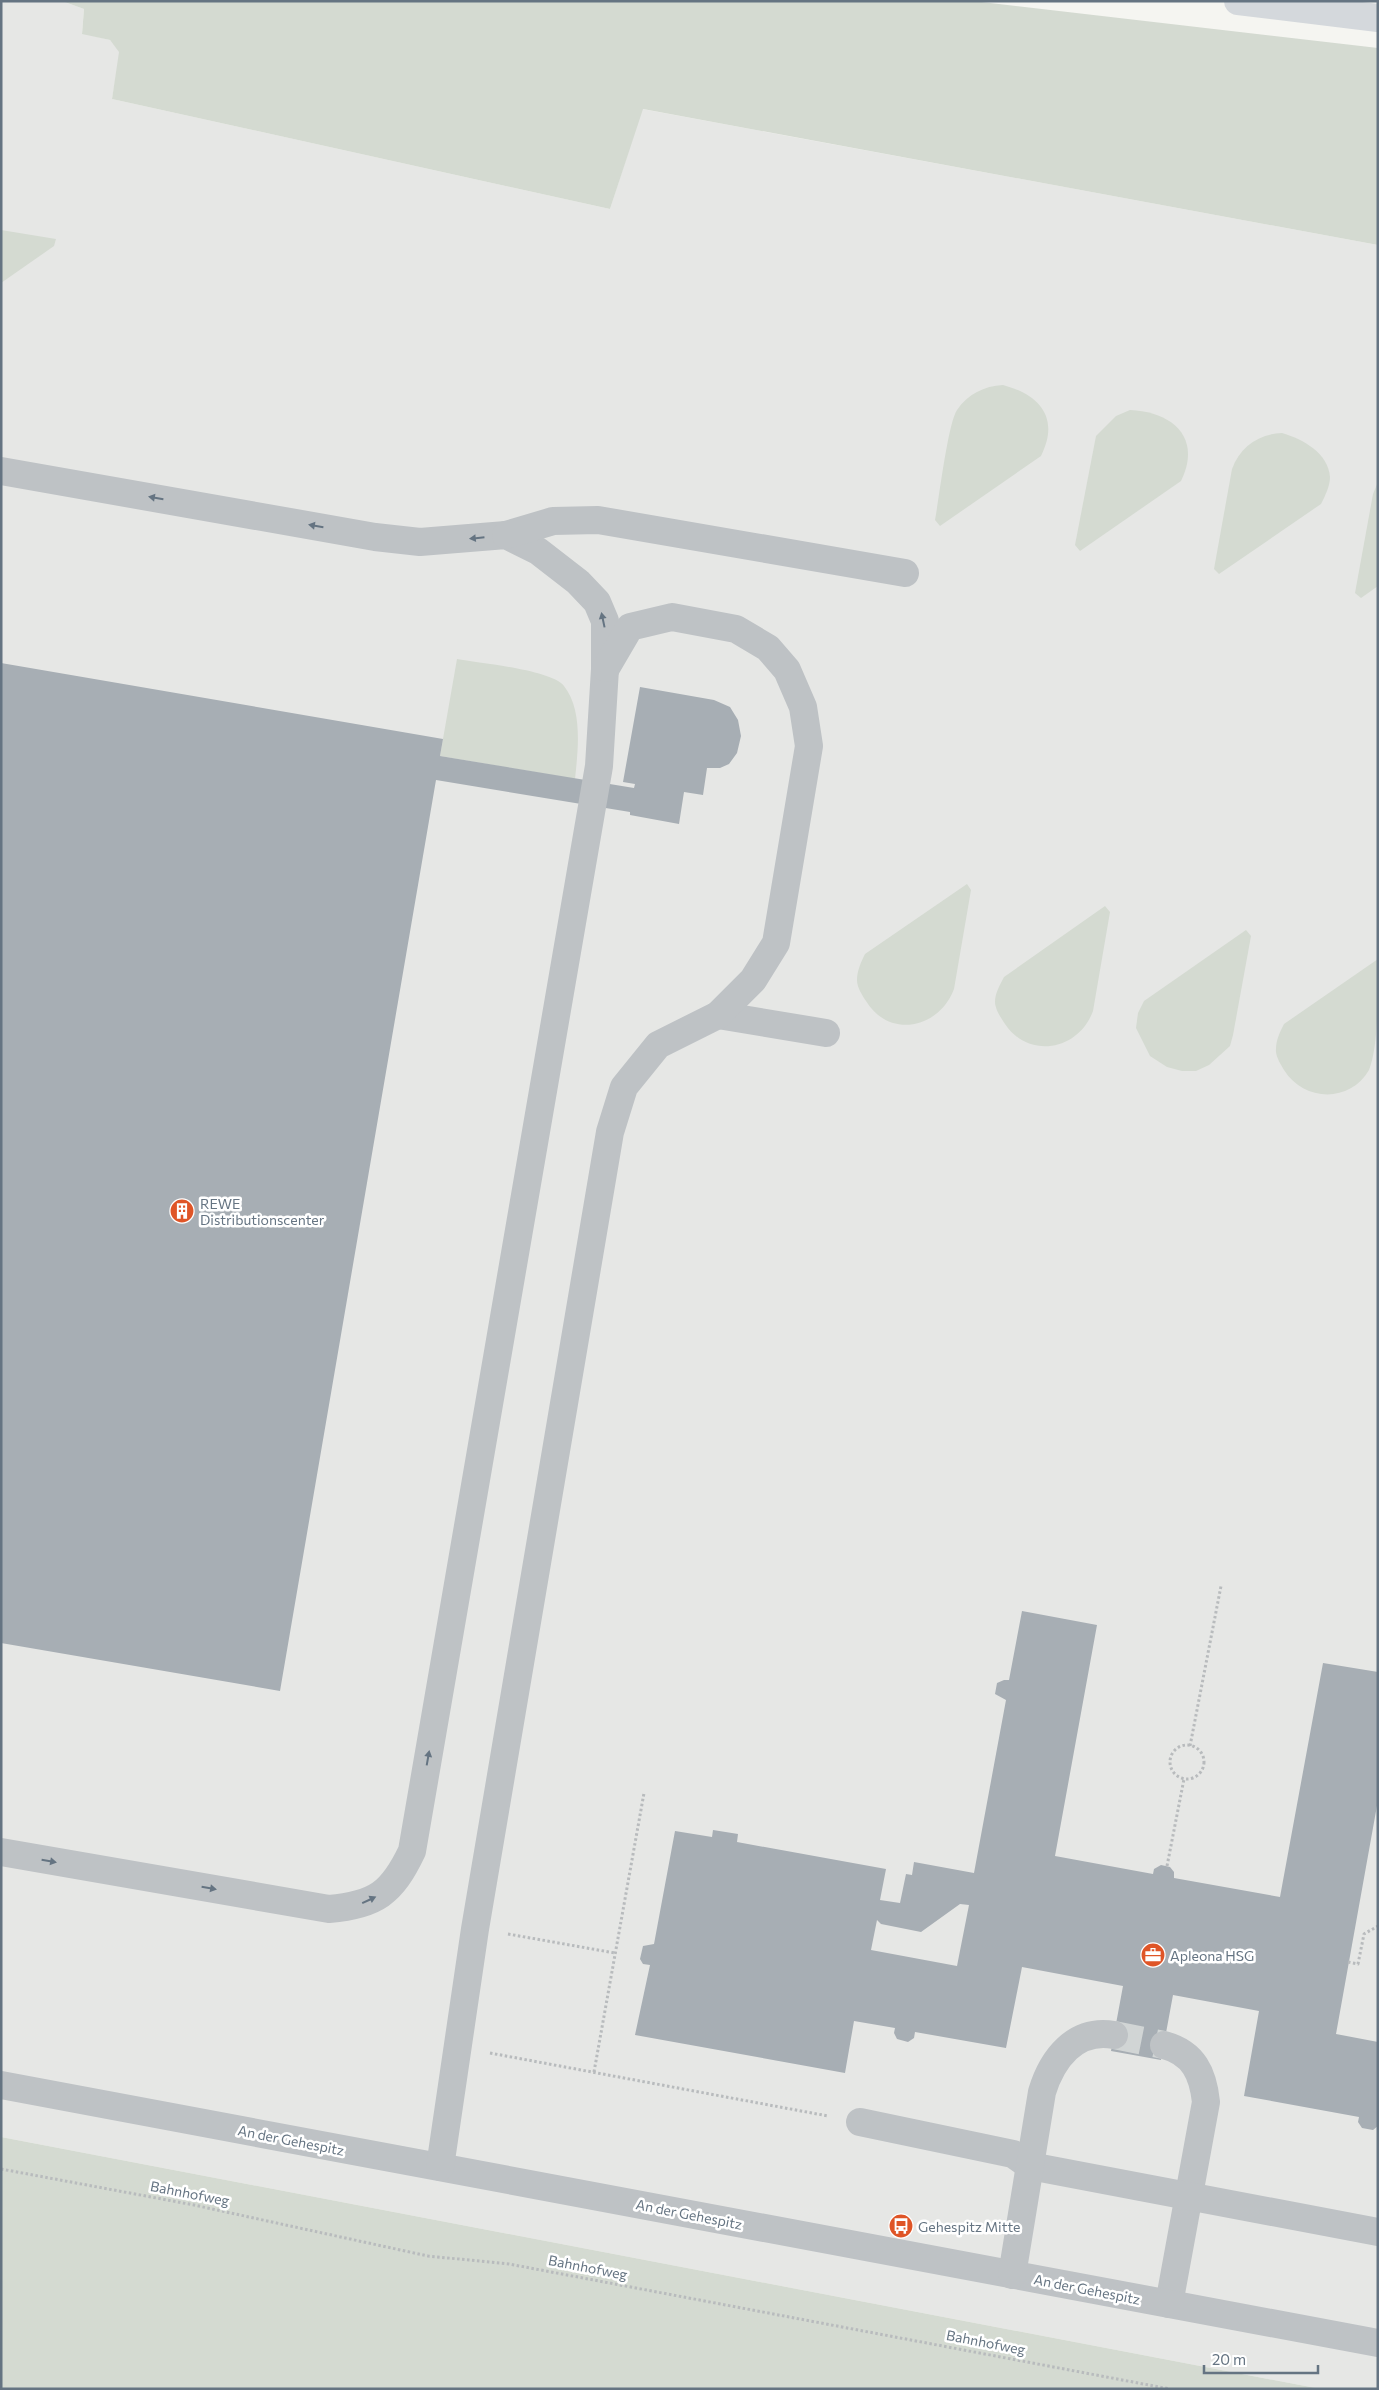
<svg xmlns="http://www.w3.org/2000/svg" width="1379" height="2390" viewBox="0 0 1379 2390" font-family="Commissioner,sans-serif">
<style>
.built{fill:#e6e7e5}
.green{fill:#d4dad1}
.building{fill:#a7aeb4;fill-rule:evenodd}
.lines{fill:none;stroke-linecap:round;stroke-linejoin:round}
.minor-tunnel{stroke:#d1d5d5;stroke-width:28;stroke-dasharray:28 14;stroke-linecap:butt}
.path{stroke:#b8bbbd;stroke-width:3;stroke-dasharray:2.5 2.5;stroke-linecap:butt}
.minor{stroke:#bec2c5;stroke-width:28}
.major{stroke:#d4d8dc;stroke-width:28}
.oneway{fill:#657482}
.labels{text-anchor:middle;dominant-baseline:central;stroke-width:5;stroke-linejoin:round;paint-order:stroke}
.poi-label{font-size:14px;fill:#657482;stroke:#fff;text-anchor:start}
.street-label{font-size:14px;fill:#657482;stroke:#fff}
</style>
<rect width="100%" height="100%" fill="#f5f5f1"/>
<path class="built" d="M1,1h61l22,8 -2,24 28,7 10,12 -8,47 498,110 32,-100 736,136v2144h-57l-1320,-252z"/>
<g class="green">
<path d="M62,1h911l405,47v197l-735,-136 -33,100 -498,-110 7,-47 -9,-12 -28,-6 2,-25z"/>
<path d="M1,230l55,9 -2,7 -53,37z"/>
<path d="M1003,385c37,10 57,33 38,71l-101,70 -5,-6c4,-21 13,-97 22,-110 11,-16 27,-24 46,-25z"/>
<path d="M1130,410c43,2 72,28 51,71l-101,70 -5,-6 21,-109 20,-20z"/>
<path d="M1282,433c21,6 46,20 48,44 0,9 -5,19 -9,27l-102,70 -5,-5 18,-100c8,-22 26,-35 50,-36z"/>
<path d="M1378,482v104l-17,12 -6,-5 18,-99z"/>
<path d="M457,659c22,4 95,11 107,27 19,24 14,64 11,93l-135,-23z"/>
<path d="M967,884l4,6 -17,99c-15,40 -65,50 -88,12 -4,-6 -9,-14 -9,-21 0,-9 4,-18 8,-26z"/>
<path d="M1105,906l5,6 -17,99c-14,39 -64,49 -88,13 -4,-6 -10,-15 -10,-22 0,-9 5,-17 9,-25z"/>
<path d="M1246,930l5,6 -18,99 -3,11 -21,19 -13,6h-14l-15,-4 -17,-11 -14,-28 2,-15 6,-12z"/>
<path d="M1378,959c0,28 1,87 -9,111 -19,33 -65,32 -85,0 -3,-5 -9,-14 -8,-21 0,-9 4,-17 8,-25z"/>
<path d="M1,2137l1320,252h-1320z"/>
</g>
<g class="building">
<path d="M1,663l442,76 -3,17 194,32 1,-4 -12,-2 17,-95 74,13 16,7 8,13 3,16 -4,17 -8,11 -9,4h-13l-4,27 -19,-3 -5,32 -49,-9v-3l-194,-32 -156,911 -279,-48z"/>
<path d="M1022,1611l75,14 -42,231 98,18 1,-5 7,-4 9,2 4,5v6l106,19 43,-234 55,9v128l-42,234 42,8v84l-5,4 -11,-2 -4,-6 1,-5 -115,-21 15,-85 -86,-16 -12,65 -50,-9 12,-65 -101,-19 -16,81 -91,-16 -1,6 -6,4 -11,-3 -3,-6 1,-5 -41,-7 -9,52 -210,-38 15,-70 -7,-1 -3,-5 3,-13 11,-2 21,-113 37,6 1,-7 25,4 -1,8 149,27 -6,31 20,3 6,-29 6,1 2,-13 60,11 32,-173 -11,-6 2,-11 7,-3h5zM960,1904l9,1 -12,61 -86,-16 6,-30 4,4 40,8z"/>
</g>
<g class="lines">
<path class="minor-tunnel" d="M1114,2035l50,10"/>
<g class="path">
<circle cx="1187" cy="1762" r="17"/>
<path d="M1190,1746l31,-160"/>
<path d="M1167,1866l17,-87"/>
<path d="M508,1934l107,19"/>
<path d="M1348,1962l10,2 6,-30 14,-8"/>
<path d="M490,2053l338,63"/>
<path d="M594,2072l50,-279"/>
<path d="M1,2169l193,36 234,51 81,8 661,125"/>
</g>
<g class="minor">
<path d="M1,471l374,66 45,5 86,-7 32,16 40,31 19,20 8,19v48l-6,97 -187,1085c-20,42 -36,54 -83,58l-328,-57"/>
<path d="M506,535l47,-14 45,-1 307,53"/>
<path d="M718,1015l108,18"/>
<path d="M1164,2045c30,8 39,29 42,57l-37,202"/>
<path d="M1,2085l1377,258"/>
<path d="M860,2122l153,32 17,12 348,66"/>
<path d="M440,2167l35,-238 135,-797 14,-45 34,-42 60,-30 35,-35 23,-37 33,-197 -6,-39 -16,-37 -19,-22 -32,-19 -64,-12 -42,10 -24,41"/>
<path d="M1012,2275l30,-183c10,-33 33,-64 72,-57"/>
</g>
<path class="major" d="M1238,1l140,17"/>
</g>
<defs><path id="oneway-solid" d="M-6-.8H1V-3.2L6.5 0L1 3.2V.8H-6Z" transform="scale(1.25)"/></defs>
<g class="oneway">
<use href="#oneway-solid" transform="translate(156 498) rotate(-170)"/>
<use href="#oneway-solid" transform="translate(316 526) rotate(-170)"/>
<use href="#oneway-solid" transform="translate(477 538) rotate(174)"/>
<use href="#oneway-solid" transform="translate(603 620) rotate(-102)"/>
<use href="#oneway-solid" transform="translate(428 1758) rotate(-80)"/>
<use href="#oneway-solid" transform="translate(49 1861) rotate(10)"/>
<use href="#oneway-solid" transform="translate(209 1888) rotate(10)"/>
<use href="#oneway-solid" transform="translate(369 1900) rotate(-25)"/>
</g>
<defs>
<symbol id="building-disc" viewBox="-11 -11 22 22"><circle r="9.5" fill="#df5527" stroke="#fff"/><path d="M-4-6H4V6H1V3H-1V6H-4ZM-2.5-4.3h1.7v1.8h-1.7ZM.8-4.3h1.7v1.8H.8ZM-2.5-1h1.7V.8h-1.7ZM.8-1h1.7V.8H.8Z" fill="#fff"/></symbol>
<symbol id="office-disc" viewBox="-11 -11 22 22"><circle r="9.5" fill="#df5527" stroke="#fff"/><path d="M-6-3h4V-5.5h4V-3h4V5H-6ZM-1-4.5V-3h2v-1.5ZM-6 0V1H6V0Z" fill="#fff"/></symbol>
<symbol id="bus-disc" viewBox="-11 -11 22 22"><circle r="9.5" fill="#df5527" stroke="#fff"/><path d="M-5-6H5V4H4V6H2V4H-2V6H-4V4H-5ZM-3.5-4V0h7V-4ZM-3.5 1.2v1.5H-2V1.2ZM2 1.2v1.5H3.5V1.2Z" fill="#fff"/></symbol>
</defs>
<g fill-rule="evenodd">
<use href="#building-disc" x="168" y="1197" width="28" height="28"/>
<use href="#office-disc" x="1139" y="1941" width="28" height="28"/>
<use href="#bus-disc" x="887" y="2212" width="28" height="28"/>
</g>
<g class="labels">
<g class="poi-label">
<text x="200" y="1203">REWE<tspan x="200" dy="16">Distributionscenter</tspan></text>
<text x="1170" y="1955">Apleona HSG</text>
<text x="918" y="2226">Gehespitz Mitte</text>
</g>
<g class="street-label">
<text transform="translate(291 2140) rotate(11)">An der Gehespitz</text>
<text transform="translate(190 2193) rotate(11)">Bahnhofweg</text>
<text transform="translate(689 2214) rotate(11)">An der Gehespitz</text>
<text transform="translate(588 2267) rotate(11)">Bahnhofweg</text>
<text transform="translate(1087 2289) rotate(11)">An der Gehespitz</text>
<text transform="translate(986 2342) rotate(11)">Bahnhofweg</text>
</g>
</g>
<rect width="1379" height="2390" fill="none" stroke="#657482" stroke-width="5"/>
<path d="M1204 2365v8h114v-8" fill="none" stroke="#657482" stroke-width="2.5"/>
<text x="1212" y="2365" font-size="15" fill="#657482" stroke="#ffffff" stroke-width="4" paint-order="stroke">20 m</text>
</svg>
